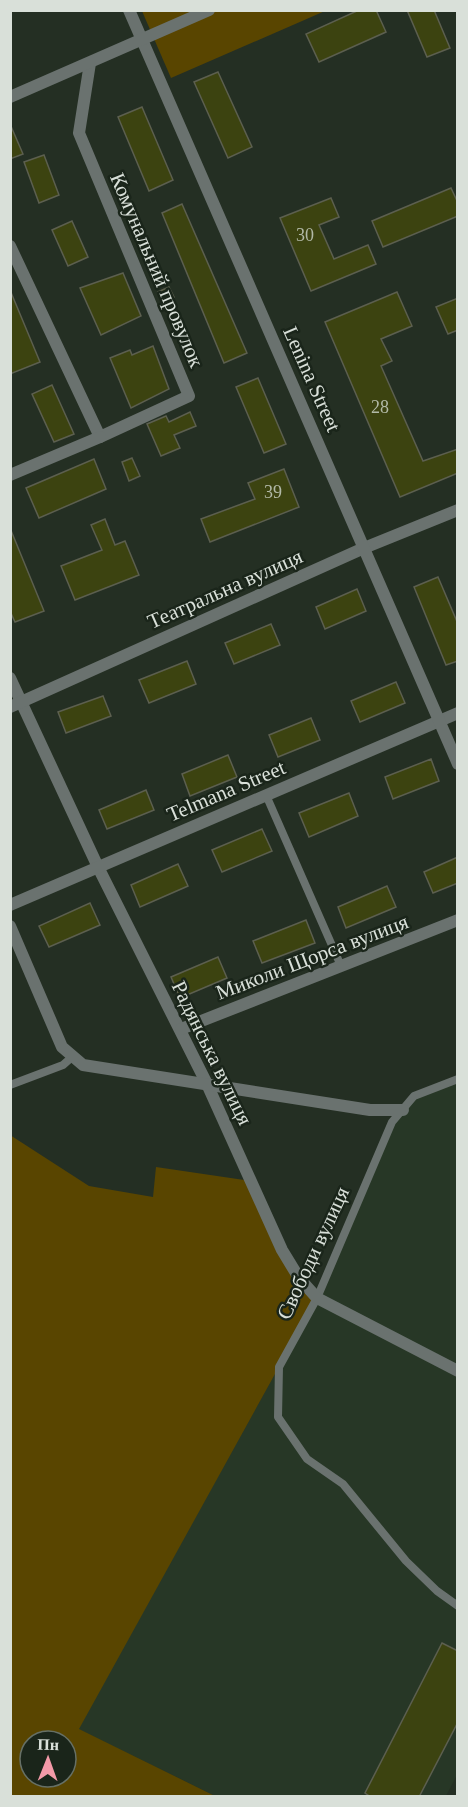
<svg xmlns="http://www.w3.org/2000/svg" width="468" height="1807" viewBox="0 0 468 1807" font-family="'Times New Roman',serif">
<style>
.built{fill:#273726}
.green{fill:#594500;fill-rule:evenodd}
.building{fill:#3c4310;stroke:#5c5f4f;stroke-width:1.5}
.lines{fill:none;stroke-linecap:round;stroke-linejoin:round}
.service{stroke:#6a726f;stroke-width:8}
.minor{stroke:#6a726f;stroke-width:12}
.tertiary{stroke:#6a726f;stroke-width:12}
.labels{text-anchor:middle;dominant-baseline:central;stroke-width:5;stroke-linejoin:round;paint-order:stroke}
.number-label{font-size:18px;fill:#b2b9a7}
.street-label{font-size:21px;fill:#d9e0d9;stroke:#1a251a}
</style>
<rect width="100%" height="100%" fill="#242f23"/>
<path class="built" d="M457,1079l1,694 -12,23h-231l-137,-67 239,-431 75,-176 22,-26z"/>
<g class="green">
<path d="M142,11h183l-154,67z"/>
<path d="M10,1135l79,51 64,11 3,-30 95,14 31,69 35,48 -238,431 136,67h-204zM30,1741h36v36h-36z"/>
</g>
<g class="building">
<path d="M359,10h17l10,22 -67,30 -13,-28z"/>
<path d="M407,10h27l16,38 -23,9z"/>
<path d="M218,72l34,75 -24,11 -34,-76z"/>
<path d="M142,107l31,73 -24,11 -31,-74z"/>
<path d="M10,124l13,30 -13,5z"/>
<path d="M44,155l15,40 -20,8 -15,-41z"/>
<path d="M451,188l7,15v13l-75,31 -11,-26z"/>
<path d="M331,198l8,19 -20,8 15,34 34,-14 8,19 -65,27 -31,-73z"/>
<path d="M182,204l65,149 -23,10 -62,-150z"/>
<path d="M72,221l16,36 -20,9 -16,-36z"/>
<path d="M123,273l18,43 -40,19 -21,-47z"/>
<path d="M169,287l5,10 -12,5 -4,-10z"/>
<path d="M10,290l30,72 -30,12z"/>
<path d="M397,292l15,34 -31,13 11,22 -11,5 42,95 35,-12v24l-58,24 -75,-175z"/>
<path d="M458,298v32l-10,4 -12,-27z"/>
<path d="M153,346l16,43 -38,19 -21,-50 20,-8 2,5z"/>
<path d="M258,378l28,66 -22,9 -28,-66z"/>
<path d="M52,385l22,49 -20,8 -22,-48z"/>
<path d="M190,412l6,14 -22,9 6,13 -19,8 -14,-32 19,-8 3,6z"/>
<path d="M132,458l8,18 -11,5 -7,-19z"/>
<path d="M94,459l12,30 -67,29 -13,-30z"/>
<path d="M284,469l15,38 -89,35 -9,-23 54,-20 -7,-16z"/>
<path d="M105,519l10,26 10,-4 14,34 -64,25 -14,-34 41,-16 -11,-25z"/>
<path d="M10,528l34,83 -29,11 -5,-11z"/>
<path d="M438,577l20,47v37l-12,4 -32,-78z"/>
<path d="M357,589l9,22 -41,18 -9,-22z"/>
<path d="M271,624l9,21 -46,19 -9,-21z"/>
<path d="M187,661l9,23 -47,19 -10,-23z"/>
<path d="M396,682l9,21 -45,19 -9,-21z"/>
<path d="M103,696l8,20 -45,17 -8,-21z"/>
<path d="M311,718l9,22 -42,17 -9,-22z"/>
<path d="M228,755l9,22 -47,19 -8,-22z"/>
<path d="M431,759l8,22 -46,18 -8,-22z"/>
<path d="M146,790l8,20 -47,19 -8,-19z"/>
<path d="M349,793l9,23 -49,21 -10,-24z"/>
<path d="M262,829l10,22 -50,21 -10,-22z"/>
<path d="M458,857v26l-25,10 -9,-21z"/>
<path d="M178,864l10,22 -48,21 -9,-22z"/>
<path d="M387,886l9,21 -50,21 -8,-21z"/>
<path d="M90,903l10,22 -51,22 -10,-21z"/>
<path d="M306,920l9,23 -53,20 -9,-22z"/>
<path d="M218,957l9,21 -47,20 -9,-21z"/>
<path d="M442,1643l16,8v71l-39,75h-48l-6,-4z"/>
</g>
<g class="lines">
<g class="service">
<path d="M266,795l75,171"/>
<path d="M458,1079l-44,17 -22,26 -75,176 -38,69 -1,50 29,42 36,25 63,77 31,30 21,15"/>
<path d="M10,1085l53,-20 9,-8"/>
</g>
<g class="minor">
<path d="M10,246l90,191 89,-41 -110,-263 11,-70"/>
<path d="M10,475l90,-38"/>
<path d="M10,678l88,189 109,217 75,166 17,28 18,20 141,73"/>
<path d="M10,707l354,-159 94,-38"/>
<path d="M10,905l448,-192"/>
<path d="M10,926l52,121 21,18 287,45h33"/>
<path d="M181,1029l277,-109"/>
</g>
<g class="tertiary">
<path d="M129,10l329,754"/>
<path d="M10,97l199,-87"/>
</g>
</g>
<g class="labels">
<g class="number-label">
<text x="305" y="235">30</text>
<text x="380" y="407">28</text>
<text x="273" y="492">39</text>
</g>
<g class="street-label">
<text transform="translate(157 270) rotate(67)">Комунальний провулок</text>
<text transform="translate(312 379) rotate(66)">Lenina Street</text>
<text transform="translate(225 589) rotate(-24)">Театральна вулиця</text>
<text transform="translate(226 791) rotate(-23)">Telmana Street</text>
<text transform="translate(312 957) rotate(-21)">Миколи Щорса вулиця</text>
<text transform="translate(212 1053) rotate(64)">Радянська вулиця</text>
<text transform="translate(313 1253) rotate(-65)">Свободи вулиця</text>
</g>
</g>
<rect width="468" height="1807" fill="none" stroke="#d9e0d9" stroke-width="24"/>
<g transform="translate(48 1759) rotate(1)"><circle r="28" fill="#1a251a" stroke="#667066" stroke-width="1.5"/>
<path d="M0-4.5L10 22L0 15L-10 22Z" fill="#f39aa8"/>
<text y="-9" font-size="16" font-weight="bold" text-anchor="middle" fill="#d9e0d9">Пн</text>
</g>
</svg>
